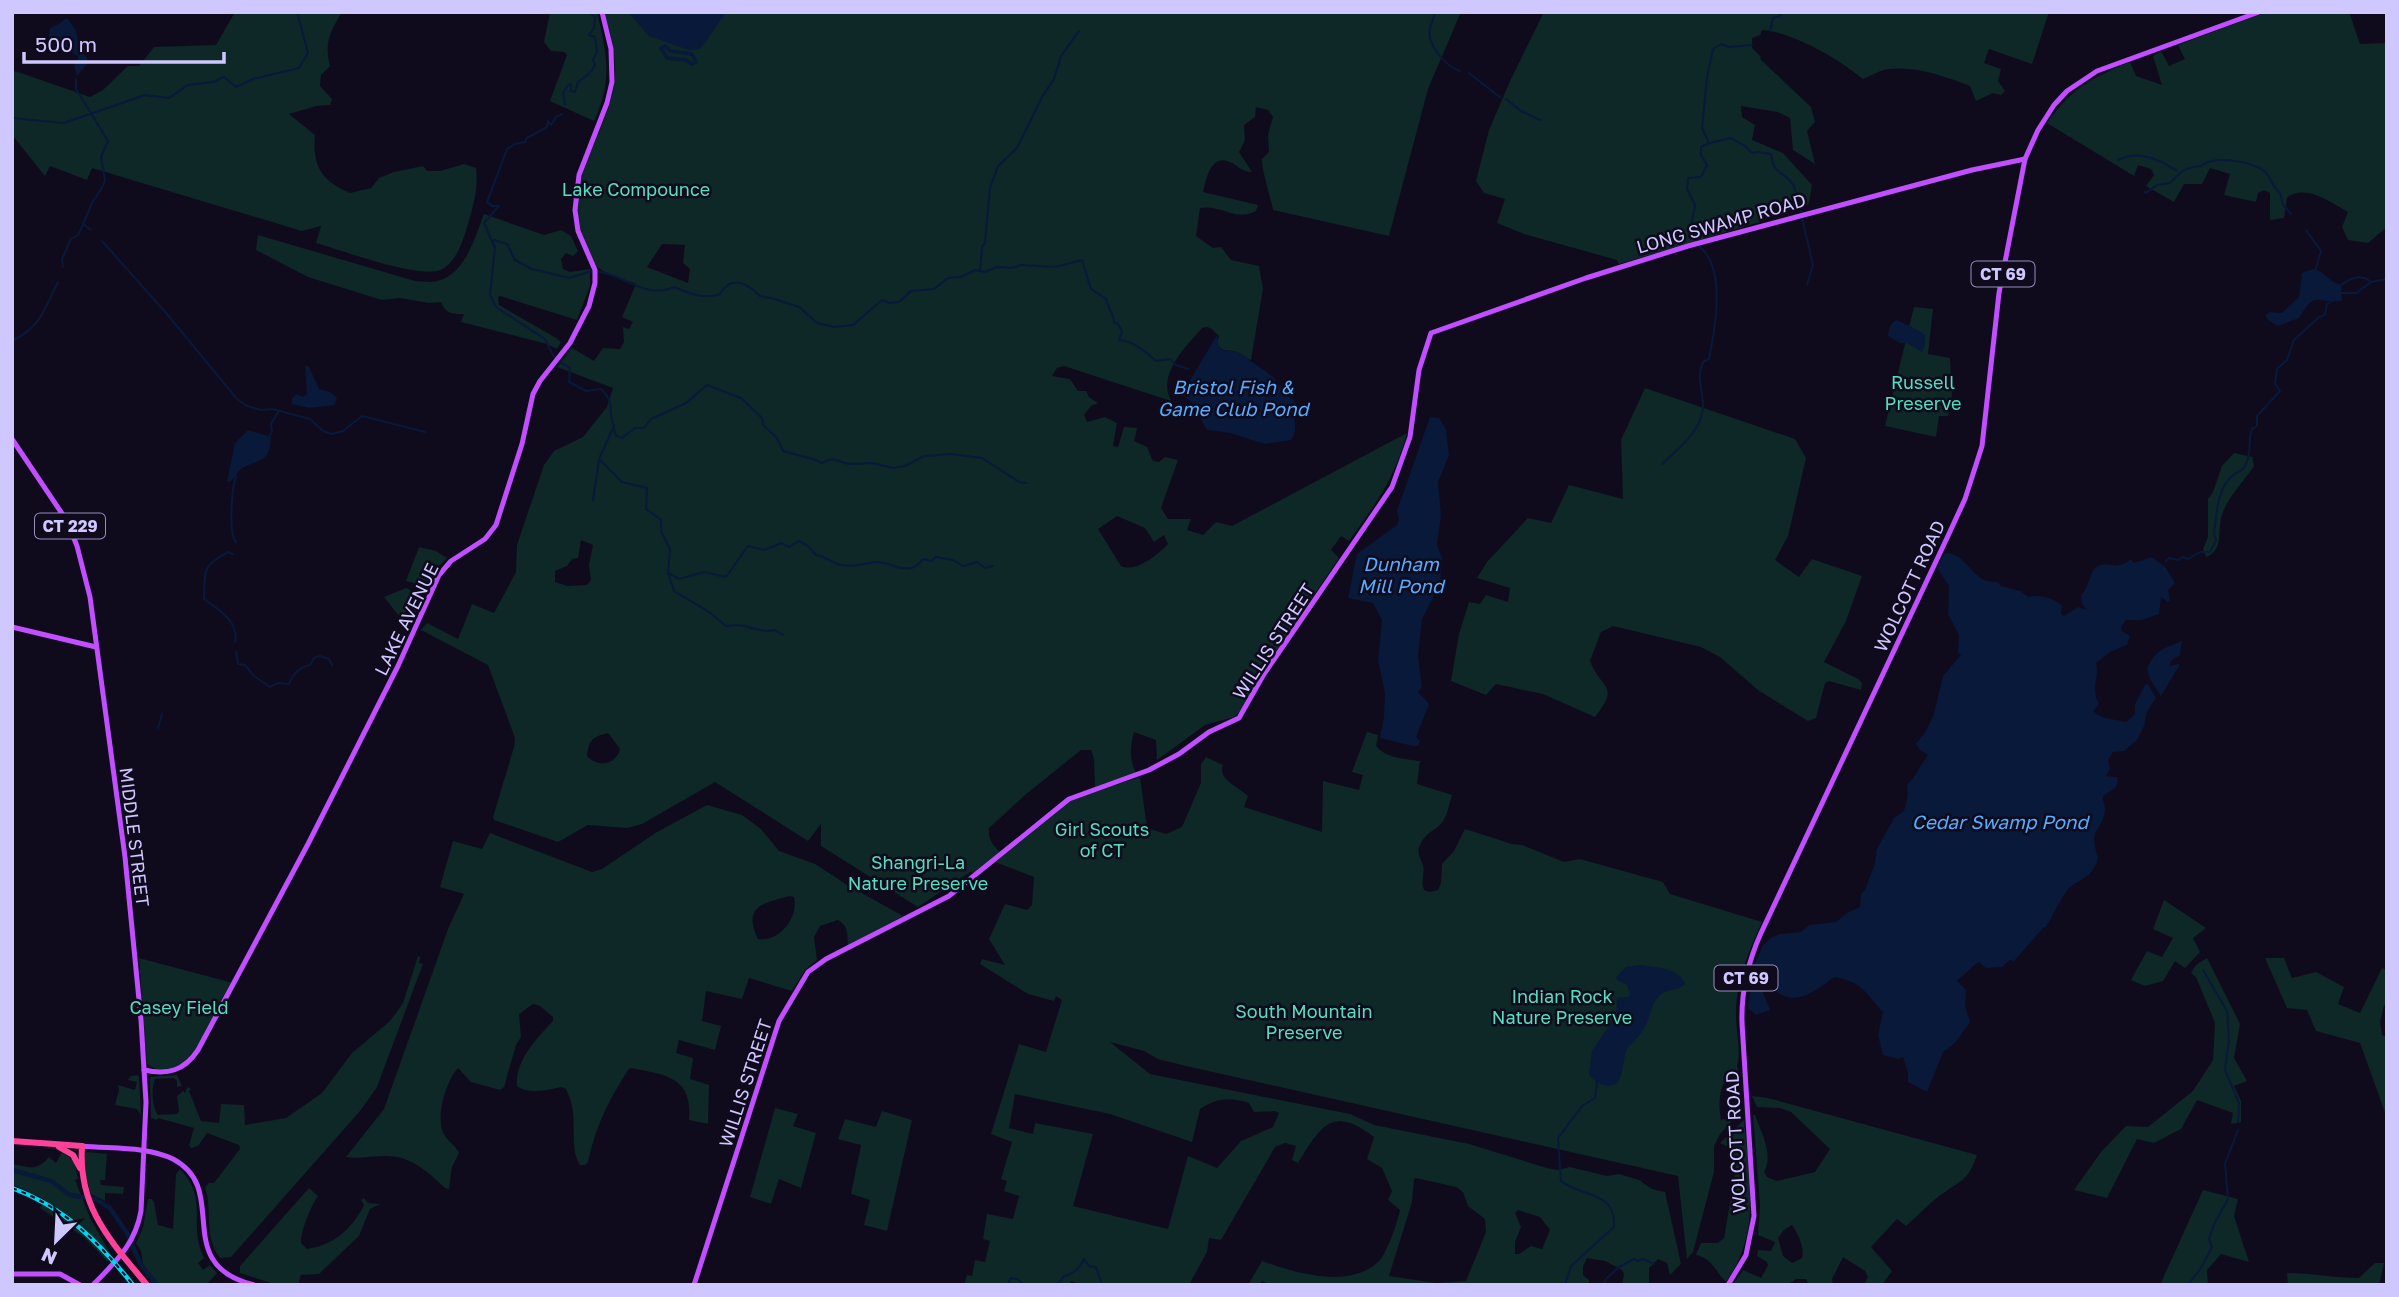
<svg xmlns="http://www.w3.org/2000/svg" width="2399" height="1297" viewBox="0 0 2399 1297" font-family="'Golos Text',sans-serif">
<style>
.green{fill:#0e2727;fill-rule:evenodd}
.water{fill:#08193a}
.lines{fill:none;stroke-linecap:round;stroke-linejoin:round}
.stream{stroke:#08193a;stroke-width:2}
.canal{stroke:#08193a;stroke-width:3.5}
.river{stroke:#08193a;stroke-width:4.5}
.major{stroke:#c14eff;stroke-width:5}
.highway{stroke:#ff4299;stroke-width:6}
.rail-casing{stroke:#00d5f2;stroke-width:4.5}
.rail{stroke:#0f0b1d;stroke-width:2;stroke-dasharray:5;stroke-linecap:butt}
.labels{text-anchor:middle;dominant-baseline:central;stroke-width:5;stroke-linejoin:round;paint-order:stroke}
.shield{fill:#0f0b1d;stroke:#958fbb;stroke-width:2}
.shield-label{font-size:16px;font-weight:bold;fill:#cfc7ff}
.park-label{font-size:18px;fill:#52e0c0;stroke:#0f0b1d}
.street-label{font-size:18px;fill:#cfc7ff;stroke:#0f0b1d}
.water-label{font-size:19px;font-style:italic;fill:#55adff;stroke:#0f0b1d}
</style>
<rect width="100%" height="100%" fill="#0f0b1d"/>
<g class="green">
<path d="M235,12h107c-12,20 -18,31 -12,54l-9,9 -1,11 12,13 -2,6 -14,1 -27,8 26,21c-3,31 7,46 35,58l21,-5 8,-10 15,-6 29,-6 4,5h13l24,-7 12,4c3,23 -4,41 -10,63 -4,13 -12,34 -26,39 -21,9 -99,-20 -124,-27l5,-17 -19,5 -210,-63 -5,12 -37,-14 -5,10 -33,-41v-58l3,-6 75,26 13,-7 25,-24h11l15,-19 62,-2z"/>
<path d="M550,12h47c10,42 16,69 -3,109l-44,-20 17,-46 -3,-3 -13,-1 -7,-9z"/>
<path d="M604,12h857l-33,77 -39,147 -116,-26c-2,-12 -12,-42 -11,-51l7,-7 -1,-18 5,-17 -5,-7 -12,-3 -1,10 -11,8 1,15 -6,12 13,20c-11,0 -15,-8 -25,-11 -17,-5 -21,20 -24,31l55,13 -2,6c-20,11 -36,-7 -56,-3l-4,28 17,12 8,-1 10,13 28,6 4,23 -12,71c-6,-2 -9,-6 -15,-8 -8,-3 -12,1 -19,-7l2,-9c-6,-5 -8,-11 -17,-8 -17,20 -45,46 -31,73l-107,-35 -7,2 -5,8 18,3 8,12h8l3,6 9,6 -7,3 -7,9 3,7 18,-5 12,6 -4,23 5,1 6,-20 13,1 -3,13 13,6 6,14 6,1 6,-5 13,3 -17,48 7,11h23l-4,11 16,5 13,-13 16,4 175,-93c-12,45 -31,71 -58,108l-8,-5 -10,14 8,8 -73,108 -25,44 -7,7 -29,8 -48,35 -1,-20 -22,-8c-4,15 -5,27 2,41l-41,14 -1,-28 -3,-9h-10l-56,45 -36,33c-1,11 3,16 11,24l-24,22 -6,-2 -52,35 -97,-61v-22l-13,17 -93,-59 -73,42 -15,4 -39,-3 -30,17 -64,-22 -1,-3 21,-70 1,-9 -27,-73 -67,-35 6,-7 31,16 14,-35 22,9 22,-41 1,-27 27,-80 10,-14 29,-14 24,-30 6,-19 -56,-21 15,-19 22,13 9,-13 17,1 4,-7 -1,-15 6,2 4,-7 -11,-5 14,-33c-11,-5 -32,-10 -40,-18 -3,-4 -5,-11 -7,-15 -34,-60 14,-107 25,-164 4,-26 -3,-50 -10,-75zM662,244l23,1 -2,18 7,6 -2,14 -41,-16zM1117,516l28,12 9,14 10,-7 4,9c-10,11 -33,29 -47,22l-23,-37zM581,540l12,5 -4,20 2,15 -4,5 -20,1 -12,-4v-11l12,-5 5,-7 6,-1zM608,733l12,16c-4,16 -22,19 -33,7 2,-16 5,-19 21,-23z"/>
<path d="M1544,12h505l-17,52 -43,-15 -5,14 17,6 -3,12 7,10 -4,4 -8,-2 -17,8 -6,-15c-26,-10 -53,-20 -81,-17 -9,1 -18,7 -26,10 -26,-21 -68,-46 -101,-49l-2,5 -8,3v10l9,9 -1,2 51,48 4,15 -8,9 8,33 -22,-14 -3,-32 -12,-6 -37,-6 1,11 13,8 -3,15 31,13 29,32 -3,18 -4,4 -5,-8 -41,8 1,15 -141,42 -2,-4 -93,-26 -27,-11 8,-24 -21,-6 -8,-12 13,-51 22,-51z"/>
<path d="M2267,12h82l11,32 27,-1v184l-19,16 -20,-3 -6,-13 6,-15c-18,-10 -41,-28 -61,-15l-3,21 -14,2v-27l-6,-3 -6,3 -2,9 -32,-7 6,-21 -20,-6 -8,16h-18l-10,18 -28,-16 8,-11 -3,-6 -13,-4 -4,11 -87,-53c26,-36 43,-44 83,-61l6,14 26,9 -9,-29 8,-5 8,15 16,-7 -7,-14z"/>
<path d="M484,214l60,21 17,-5 10,6 7,15 -5,5 -7,-3 -5,6 2,10 7,3 20,-3v17l-13,34 -77,-24 -2,1 1,8 57,33 5,4 -4,7 -10,-5 -86,-22 3,-8c-13,0 -18,0 -23,-12l-12,1 -29,-5 -18,2 -74,-23 -52,-27 2,-15 157,46c7,0 16,2 22,0 28,-6 38,-44 47,-67z"/>
<path d="M1914,307l19,2 -5,45 22,4 2,38 -4,20h-9l-3,21 -51,-11z"/>
<path d="M1645,388l150,51 11,19 -18,78 -13,24 24,17 13,-18 50,17 -16,45 -22,41 34,17 4,4 -1,7 -32,-9 -4,2 -9,35 -8,3 -50,-31 -38,-33 -19,-10 -88,-21 -12,6 -11,29c11,29 31,23 5,56l-52,-23 -47,-10 -10,11 -35,-14 8,-47 10,-32 11,2 6,-9 22,7 2,-14 -33,-10 10,-16 41,-44 23,5 18,-38 54,14 -2,-59z"/>
<path d="M2234,453l18,4 2,9c-12,18 -27,31 -33,52 -3,14 2,33 -15,39l-3,-8 5,-12v-38l5,-7 9,-26z"/>
<path d="M419,547l17,4 11,7 -10,11 -7,18 -24,-6z"/>
<path d="M406,588l16,8 -11,28 -11,-7 -16,-20z"/>
<path d="M1367,732l11,3 -2,11c10,12 29,13 44,15l-3,23 35,11c-3,10 -5,24 -13,31 -8,6 -15,9 -19,19 -4,8 1,13 3,21 3,9 -9,32 15,24l3,-7 1,-19 12,-13 11,-22 47,15 10,1 42,17 16,-3 83,23 7,12 92,28c-13,29 -25,56 -26,89 -1,18 6,38 1,55l2,6 -4,-1c-17,10 -17,33 -14,50l1,-2 10,2 -12,13 -6,12v26l-21,80 -6,7 -9,-83 -492,-110 -28,-7 -14,-8 -34,-9 40,32 200,40 24,11 95,19 78,24 10,2 13,-3 37,9 12,-2 20,6 13,9 13,3 16,72 -11,11 -3,-12 -9,-4 -9,9v17h-27l2,-11 -2,-4 -17,-9 -18,-3 -4,8v9l6,5v5h-318l-9,-4 -3,4h-11l14,-24c33,12 90,29 118,-1 7,-8 18,-39 20,-50l-12,-10 4,-9 -10,-23 -15,-9 7,-22c-42,-32 -53,-11 -76,26l-6,-3 4,-14 -11,-3 -10,4 -54,93 -12,-2 -2,14 -17,31 2,2h-110l-11,-4 -2,4h-105l3,-10 5,1 3,-16 10,2 5,-21 -7,-2 4,-25 26,5 6,-23 -15,-5 3,-10 -6,-2 11,-37 -21,-8 28,-90 27,8 16,-52 -6,-4 -2,5 -26,-7 -48,-30 2,-5 23,6 -16,-26 16,-35 22,6 5,-5 2,-28 -39,-15 78,-63 67,-22 7,51 19,6 16,-7 19,-44v-19l5,-7 17,8c-6,14 15,22 25,31l-4,11 78,25 1,-51 36,9 4,-15 -11,-3zM1015,1094l95,20 82,28 8,-33c17,-11 30,-12 49,-6l5,9 21,-1 4,2 -6,14 -32,14 -24,27 -29,-12 -20,73 -95,-23 20,-72 -58,-11 -2,11 -24,-6zM1416,1178l40,9 7,5 5,14 17,13 1,13 -20,49 -30,2 -47,-7 23,-74 2,-23zM1518,1210l22,7 10,13 -8,19 -11,-3 -12,8h-4v-12l6,-15 -6,-14z"/>
<path d="M707,805l35,10 19,14 18,22 36,13 34,22 54,30 -55,30c-1,-11 1,-20 -10,-26l-18,6 -6,11 3,23 -12,10 -13,21 -43,-13 -7,21 -36,-8 -4,30 19,5 -6,24 -36,-10 -3,13 17,5 -3,21 19,6 -1,39 -19,-4c4,-44 -24,-45 -58,-52l-3,2c-21,34 -31,53 -40,92l-3,3h-5c-10,-15 -4,-41 -8,-59 -1,-6 -4,-12 -6,-17l-4,-2c-15,3 -33,8 -45,-1 -2,-26 20,-48 36,-65v-4l-13,-11 -7,-2 -14,10 2,23 -5,8 -12,42 -4,3 -29,-8 -13,-14c-12,12 -24,53 -13,68 4,6 10,9 14,17l-7,14 -3,22 -4,-1c-18,-17 -34,-32 -59,-32 -14,0 -28,3 -40,1l38,-48 64,-180 16,-35 -24,-7 13,-46 29,8 8,-16 102,39 10,-3 55,-37zM790,896l4,1c5,20 -14,45 -36,42 -16,-33 6,-36 32,-43z"/>
<path d="M2164,900l42,28 -13,10 7,14 -15,16 -10,-7 -12,20 -18,5 -14,-6 16,-29 15,6 11,-19 -20,-9z"/>
<path d="M418,956l2,1 -1,6 4,1 -46,123 -17,24 -129,146 -11,1c-17,-22 -7,-46 -15,-71l4,-4h5l26,-34 -1,-4 -32,-12 -9,13 -7,2 -2,-3 5,-17 -36,-10 -1,2 -6,-2 -1,-41 27,-2 5,11 -5,1v-6l-3,-3 -19,1c-4,9 -3,29 3,36l19,-1 2,-3 -2,-15 6,-5 2,2 2,-6 4,2 -2,2 12,30 18,2 2,-19 23,1 1,20 41,-7 36,-25 30,-40 37,-31 7,-9 7,-10z"/>
<path d="M139,958l94,25c-15,26 -47,110 -86,81z"/>
<path d="M2207,958l33,66 -6,34 13,23 -13,5 7,15v21l-10,2 2,-11 -36,-13 -16,29 -27,14 -17,-4 -30,59 -33,-8 27,-38 25,-26 22,1 45,-36 20,-31 2,-37 -19,-46 -5,-4 5,-8z"/>
<path d="M2265,958h19l8,20 24,-6 28,15 -6,17 22,9 22,-45 5,2v34l-3,1 -4,17 2,13 5,2v81l-27,-75 -44,-12 -9,-21 -20,-2z"/>
<path d="M137,1075l2,2 2,38 -4,-6 -22,-4 4,-15 -1,-5 17,5 2,-8 -9,-2 3,-4z"/>
<path d="M1752,1096l16,2 209,57c-8,23 -13,24 -32,37 -14,9 -26,23 -39,34l-9,-7 -26,28 21,24 -10,14h-18l4,-8 -3,-6 -22,-14 -11,22 1,6h-24l-3,-6h-10l-9,6h-54l10,-15 18,8 7,-13 -1,-3 -10,-6 1,-6 13,1 4,-9 -17,-7 2,-29 -7,-91h2c6,18 19,38 9,57l3,5 10,4 38,-9 15,-23 -39,-37 -11,-4 -23,-1zM1792,1225c6,8 13,24 10,33l-10,5 -9,-7 -5,-18 6,-8z"/>
<path d="M775,1108l23,6 -5,12 23,7 -15,55 -22,-9 -8,25 -21,-7z"/>
<path d="M882,1111l30,9 -25,111 -23,-6 6,-25 -19,-6 10,-49 -23,-6 7,-20 31,8z"/>
<path d="M1744,1120c5,58 18,111 -18,162 -11,-11 -14,-24 -30,-27l5,-12h17l6,-5 12,-70 -3,-19 -13,-6z"/>
<path d="M62,1152l12,9 4,18 -3,1 15,38 21,37 -4,6 -22,-23 -45,-30 4,-9 -32,-15v-20c18,3 24,8 37,-7l7,6z"/>
<path d="M87,1152l20,2 -2,26h-5l1,5 23,2 -1,7 -18,-1v8l-14,-7 -5,-17 -1,-23z"/>
<path d="M180,1169c30,31 7,54 24,89l-6,5 5,7 7,-5 7,8 -11,12h-47l-16,-21 -2,-13 -5,-8 7,-16 5,-28h4l2,3 4,23 15,4 3,-55z"/>
<path d="M309,1188l9,8c-6,8 -18,36 -17,47l6,6c27,-4 45,-20 57,-44l-3,-5 3,-2 4,5 12,1 -10,5 -11,27 -40,38 -18,1 -3,10h-21l-37,-12v-7z"/>
<path d="M2203,1190l35,9 -4,17 15,46 -28,-8 -14,16 1,15h-48z"/>
<path d="M2375,1263h9l-5,22h-91l-1,-12c24,0 47,5 72,5z"/>
</g>
<g class="water">
<path d="M628,12h98l-21,31 -6,6 -10,1 -40,-14z"/>
<path d="M65,19h3l8,12 4,17 7,10v6l-10,12 -3,-10 5,-9 -11,-7 -13,2 -7,-7 2,-17 9,-4z"/>
<path d="M2313,269c13,3 16,13 28,16l1,16c-26,3 -26,-12 -43,17l-21,8 -10,-6 -3,-5 5,-3 12,1 17,-16 3,-24z"/>
<path d="M1897,320c10,5 19,8 28,15v10l-3,7 -15,-9h-7l-12,-7c1,-7 2,-13 9,-16z"/>
<path d="M1217,335l2,13c7,4 10,2 17,4 2,0 34,22 37,25 5,5 8,13 13,18 6,4 9,6 12,11 -8,10 2,24 -7,34l-26,4 -35,-11 -22,-3 -4,-4 -8,-20 -14,-12z"/>
<path d="M305,365l4,2 10,22 11,3 7,6 -3,7 -25,3 -17,-4v-5l4,-5 7,3 4,-3z"/>
<path d="M1430,417l9,1 7,12 3,25 -11,27 3,33 -4,30 5,13 -2,26 -18,35 -4,37 4,31 -4,5 11,12 -13,33 4,4 -2,5h-5l-33,-8 4,-21 1,-24 -7,-33 4,-40 -9,-17 -25,-5 9,-44 40,-29 2,-6 -2,-8z"/>
<path d="M248,430l23,7c-1,28 -13,21 -30,32 -5,4 -6,10 -12,13l-2,-1 8,-38z"/>
<path d="M1945,553c24,0 26,31 52,29l4,4 19,5 8,6c11,-3 26,1 34,9l-1,7 3,3 14,-9 9,3 -5,-6 -1,-9c9,-8 9,-26 17,-29 13,-6 17,6 33,-7l3,4 18,-6 14,11 9,15 -7,7 2,11 -2,1 -7,-5 -2,17 -17,6h-16l-5,7 1,4 8,5 -3,9 -17,7 -14,11c4,12 -6,25 3,41l-6,7c9,9 22,8 33,11l9,-8v-10l10,-19 3,-1 8,14 -9,13 -3,15 -7,14 -13,11 -11,1 -5,8 2,9 -4,7 11,1 1,6 -3,5 -12,8c-1,7 3,9 2,15 -4,22 -17,18 -7,46 -3,17 -13,20 -25,28 -10,6 -19,30 -27,42h-2l-30,34 -4,-1 -8,7 -16,1 -8,-6 -21,19 9,9 -1,16 5,16 -15,21 -12,9 -16,40 -19,-10v-9l-5,-16 -5,2 -15,-4 -5,-20 5,-23c-17,-18 -21,-31 -49,-35 -17,13 -40,32 -60,12l-10,1 -1,2 7,18 -14,5 -8,-7 6,-42 9,-21 8,-7 9,-4 21,-2 8,-7 27,-3 11,-9 13,-6 1,-13 5,-5c2,-11 12,-27 10,-38l18,-33 10,-7 4,-16 -1,-10c11,-11 13,-20 21,-30l-8,-5 -4,-6 10,-13 8,-17 9,-38 18,-21 -3,-3 1,-17 -11,-21 1,-28 -12,-18z"/>
<path d="M2182,641l-2,14 -8,5 -3,6 10,-2v2l-18,30 -10,-15 -4,-12c8,-20 19,-21 35,-28z"/>
<path d="M1640,965c15,2 40,3 45,19 -7,7 -18,5 -25,11 -9,8 -10,25 -17,35 -4,8 -13,13 -17,21 -3,9 -3,25 -9,32 -8,7 -24,-1 -28,-9l3,-23 24,-35 1,-18 11,-1 2,-3 -3,-9 -10,-5 -1,-3 10,-10z"/>
</g>
<g class="lines">
<g class="stream">
<path d="M1435,12c-1,6 -4,11 -5,16 -4,17 16,38 30,43"/>
<path d="M1770,31l3,-13 7,-2 1,-4"/>
<path d="M1469,73l32,25"/>
<path d="M1506,99l15,12 19,9"/>
<path d="M565,104l-2,-11 4,-7 4,-2v7l4,1 3,-10 12,-9 5,-8 -2,-5 4,-9 -2,-14 -6,-2 5,-7 1,-11 -5,-5"/>
<path d="M12,118l52,5 81,-28 24,3 19,-13 25,-3 11,-5 12,10 17,-8 46,-11 9,-15 -11,-41"/>
<path d="M1710,143l21,-5 14,8 7,7 6,-1 13,2c3,23 12,15 22,31 5,8 4,18 8,27"/>
<path d="M2118,160c21,-11 42,0 59,11"/>
<path d="M2144,192l2,1 11,-8 13,-2c11,-12 14,-15 31,-17 13,-11 50,-5 63,5 7,5 8,16 16,22l3,12 8,9"/>
<path d="M1802,218l11,47 -6,20"/>
<path d="M83,224l8,6"/>
<path d="M2306,230l15,21 -6,20"/>
<path d="M494,240l13,4 8,16 17,9 37,9 23,-7"/>
<path d="M1697,240l3,-7 -9,-6 4,-22 -8,-16 1,-11 13,-1 6,-12 -6,-10v-8l8,-4 -7,-15 5,-51 6,-28 8,-5 8,3 23,-2"/>
<path d="M102,241l65,73 70,85 10,7 14,4 11,-1 38,10 13,12 9,3 11,-3 19,-15 63,16"/>
<path d="M63,267l-1,-8 9,-20 7,-4 3,-6 11,-26 11,-17 2,-6 -4,-23 7,-16 -32,-52v-10"/>
<path d="M980,270l2,-23 3,-4 5,-55 8,-22 19,-18 25,-51 12,-18 7,-23 18,-25"/>
<path d="M595,271c29,3 50,29 79,16 14,6 31,13 46,7 12,-20 28,-10 40,2l15,3 24,8 18,16 17,4 19,-2 29,-25 7,3 10,-1 12,-11 23,-2 14,-11 13,-1 14,-7 10,2 12,-5 15,1 9,-3 34,2 27,-7 9,29 15,10c2,9 7,13 8,23l4,2 4,7 -3,9c14,1 26,11 37,21l14,-2 6,6 12,4"/>
<path d="M2341,285c10,-7 18,-11 29,-4"/>
<path d="M2341,293h15l15,-11 16,-3"/>
<path d="M12,341c30,-15 32,-32 46,-59"/>
<path d="M554,357l-9,-18 -49,-32 -6,-12 5,-47 -11,-25 15,-17h-7l-5,-4 20,-53 8,-5 10,-2 2,-4 20,-11 1,-6 3,4 5,-8 6,-3"/>
<path d="M559,362l11,6 -1,14 17,9 15,-2c15,14 6,23 13,37l-15,33 23,23 25,6 -1,21 15,11v11l9,18 -2,24 11,6 25,-7 22,5 22,-31 16,4 18,-7 7,4 10,-6 9,5 8,9c10,1 15,8 25,10 15,3 22,-2 36,-3 17,0 31,17 46,-3l8,2 5,-4 17,3 10,6 14,-4 8,6 8,-2"/>
<path d="M614,429l2,7 6,2 13,-10h9l7,-9 35,-16 21,-18 34,13 21,20 1,7 14,13 6,13 33,9 5,3 11,-4 17,5 24,-1 20,5 12,-2 19,-10 27,-2 31,4 37,24 7,1"/>
<path d="M268,438l4,-6 -1,-8 7,-12"/>
<path d="M1662,464c16,-15 41,-34 41,-58 0,-16 -7,-29 0,-44l6,-3c6,-31 18,-90 -10,-113"/>
<path d="M236,476c-4,12 -8,57 0,66"/>
<path d="M593,500l6,-40"/>
<path d="M233,554l-5,-2c-27,14 -23,20 -24,47 15,11 35,22 31,43"/>
<path d="M2166,561l3,-3 9,2 5,-3 5,2 12,-7h10l6,-12 -2,-6c3,-20 2,-43 18,-58 4,-4 10,-4 13,-10 8,-16 2,-24 7,-37l5,-3v-10l23,-25 -5,-7 2,-15 10,-9 7,-20 25,-23 6,-2 2,-11 7,-4"/>
<path d="M668,573l6,18 35,21 17,14c22,-4 31,8 49,4l8,5"/>
<path d="M236,651l2,13 7,1 9,11 16,11 8,-4 11,1c4,-10 10,-17 21,-19l4,-7 6,-2 9,3 3,6"/>
<path d="M158,728l4,-14"/>
<path d="M2203,970l24,41 2,29 -4,30 14,33 -1,19"/>
<path d="M1011,1285l-2,-4 2,-3 6,1 7,6"/>
<path d="M1053,1285l6,-2 4,-6c12,-5 16,-7 21,-18l5,7 7,1 6,18"/>
<path d="M1565,1285l6,-19 43,-39c2,-37 -32,-29 -53,-46l-3,-43 24,-32 13,-8 2,-16"/>
<path d="M1604,1285l2,-6 13,-12 15,-8 3,2 6,-2 11,5"/>
<path d="M2188,1285l13,-17 11,-21 -3,-8 5,-15 14,-25 -3,-35 13,-34"/>
</g>
<path class="canal" d="M665,46l5,5 22,3 4,8 -4,2 -6,-4 -19,-2 -6,-10z"/>
<path class="river" d="M12,1170l39,11 19,14 25,4 15,9 17,25 14,32 16,20"/>
<g class="major">
<path d="M12,439l55,82 10,25 13,51 35,260 16,163 5,82 -5,109c-6,34 -25,50 -48,74"/>
<path d="M12,627l84,20"/>
<path d="M144,1070c24,5 40,1 54,-20l110,-206 90,-178 41,-91 12,-14 34,-22 11,-14 26,-81 11,-50 7,-13 30,-38 19,-37 6,-23v-13l-17,-39 -3,-21 4,-35 28,-72 5,-21 -1,-33 -9,-37"/>
<path d="M82,1146c28,3 65,0 91,13 59,31 -4,105 81,126"/>
<path d="M12,1274h48l20,11"/>
<path d="M694,1285l85,-264 29,-49 18,-13 123,-63 120,-97 80,-29 30,-16 30,-22 30,-14 25,-44 128,-187 18,-50 9,-67 12,-37 155,-55 102,-32 284,-76 53,-11"/>
<path d="M1728,1285l18,-30 8,-39 -12,-193c-1,-32 6,-61 19,-90l186,-395 18,-39 17,-53 17,-153 26,-134 13,-29 16,-25 13,-14 30,-20 162,-59"/>
</g>
<g class="highway">
<path d="M12,1141l70,5c-4,62 28,94 65,139"/>
<path d="M59,1147l14,8 7,13"/>
</g>
<defs>
<path id="rail" d="M12,1188c52,19 87,54 121,97"/>
</defs>
<use href="#rail" class="rail-casing"/>
<use href="#rail" class="rail"/>
</g>
<g class="labels">
<g class="shield">
<rect x="1971.5" y="261.5" width="63" height="25" rx="5"/>
<rect x="35" y="513.5" width="70" height="25" rx="5"/>
<rect x="1714.5" y="965.5" width="63" height="25" rx="5"/>
</g>
<g class="shield-label">
<text x="2003" y="274">CT 69</text>
<text x="70" y="526">CT 229</text>
<text x="1746" y="978">CT 69</text>
</g>
<g class="park-label">
<text x="636" y="189">Lake Compounce</text>
<text x="1923" y="382">Russell<tspan x="1923" dy="21">Preserve</tspan></text>
<text x="1102" y="829">Girl Scouts<tspan x="1102" dy="21">of CT</tspan></text>
<text x="918" y="862">Shangri-La<tspan x="918" dy="21">Nature Preserve</tspan></text>
<text x="1562" y="996">Indian Rock<tspan x="1562" dy="21">Nature Preserve</tspan></text>
<text x="179" y="1007">Casey Field</text>
<text x="1304" y="1011">South Mountain<tspan x="1304" dy="21">Preserve</tspan></text>
</g>
<g class="street-label">
<text transform="translate(1721 223) rotate(-16)">LONG SWAMP ROAD</text>
<text transform="translate(1909 586) rotate(-65)">WOLCOTT ROAD</text>
<text transform="translate(406 619) rotate(-64)">LAKE AVENUE</text>
<text transform="translate(1273 641) rotate(-57)">WILLIS STREET</text>
<text transform="translate(135 837) rotate(83)">MIDDLE STREET</text>
<text transform="translate(745 1083) rotate(-72)">WILLIS STREET</text>
<text transform="translate(1735 1142) rotate(-93)">WOLCOTT ROAD</text>
</g>
<g class="water-label">
<text x="1233" y="386">Bristol Fish &amp;<tspan x="1233" dy="22">Game Club Pond</tspan></text>
<text x="1401" y="563">Dunham<tspan x="1401" dy="22">Mill Pond</tspan></text>
<text x="2000" y="821">Cedar Swamp Pond</text>
</g>
</g>
<rect width="2399" height="1297" fill="none" stroke="#cfc7ff" stroke-width="28"/>
<g transform="translate(56 1241) rotate(204)" stroke="#0f0b1d" stroke-width="5" paint-order="stroke">
<path d="M0-5L12 26L0 18L-12 26Z" fill="#cfc7ff"/>
<text y="-10" font-size="19" font-weight="bold" text-anchor="middle" fill="#cfc7ff">N</text>
</g>
<path d="M24 52v10h200v-10" fill="none" stroke="#cfc7ff" stroke-width="3.5"/>
<text x="35" y="52" font-size="21" fill="#cfc7ff" stroke="#0f0b1d" stroke-width="5" paint-order="stroke">500 m</text>
</svg>
